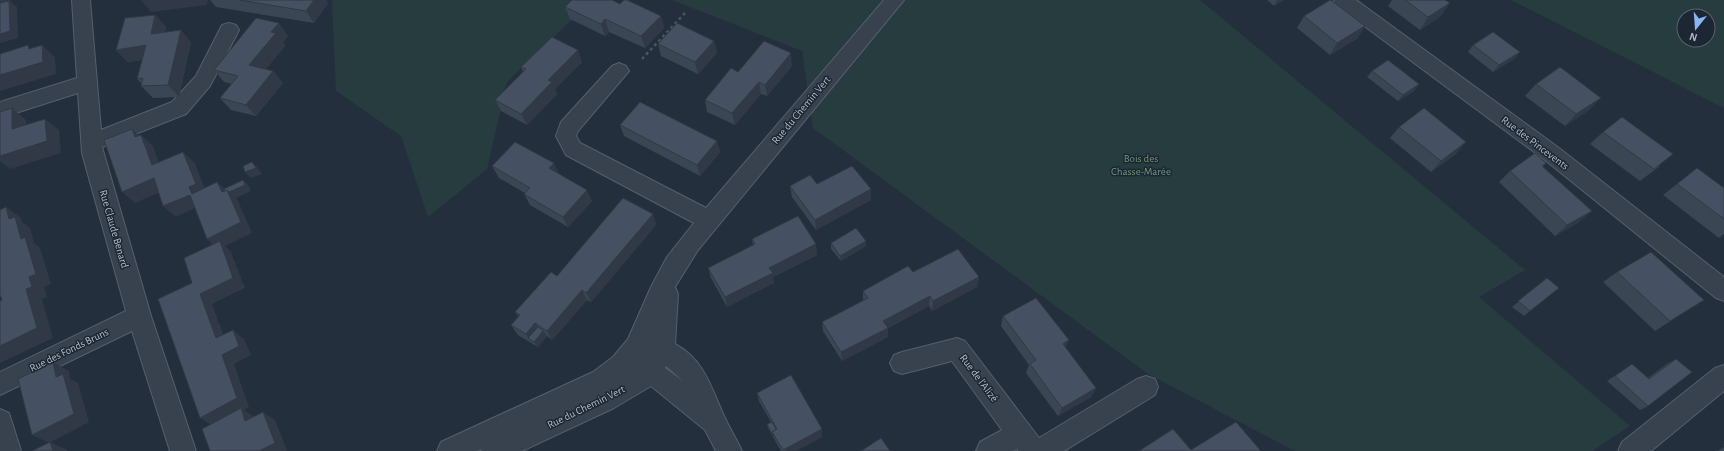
<svg xmlns="http://www.w3.org/2000/svg" width="1724" height="451" viewBox="0 0 1724 451" font-family="'Alegreya Sans',sans-serif">
<style>
.green{fill:#263c3f;fill-rule:evenodd}
.lines{fill:none;stroke-linecap:round;stroke-linejoin:round}
.street-casing{stroke:#565f6c;stroke-width:2}
.path{stroke:#44595c;stroke-width:2.5;stroke-dasharray:3 3;stroke-linecap:butt}
.street{fill:#38414e;fill-rule:evenodd}
.wall{fill:#3b4654}
.shaded-wall{fill:#303945}
.building{fill:#455162;stroke:#303945}
.labels{text-anchor:middle;dominant-baseline:central;stroke-width:3;stroke-linejoin:round;paint-order:stroke}
.street-label{font-size:11px;fill:#b4bcc9;stroke:#1d2633}
.park-label{font-size:11px;fill:#6b9a76;stroke:#1d2633}
</style>
<rect width="100%" height="100%" fill="#242f3e"/>
<g class="green">
<path d="M332,0h260l-85,82 -20,87 -59,48 -27,-81 -65,-45z"/>
<path d="M672,0h528l325,270 -46,27 151,129 -38,25h-297l-147,-77 -335,-246 -11,-77z"/>
<path d="M1511,0h213v108zM1684,16h24v24h-24z"/>
</g>
<g class="lines">
<defs>
<g id="street">
<path d="M72,0h18l11,130 71,-28 24,-26 26,-51 7,-2 7,2 3,5 -29,56 -24,28 -84,33 49,169 45,135h-26l-38,-120 -132,64v-23l126,-61 -44,-158 -4,-60 -78,25v-16l77,-24z"/>
<path d="M884,0h20l-206,250 -23,37 3,7 -3,50c30,16 37,46 50,74 5,11 12,22 17,33h-26l-11,-21 -54,-44 -37,22 -92,43h-41l1,-2 -5,2h-40l4,-9 152,-70 20,-15 15,-18 23,-52 16,-30 27,-34 -128,-68 -10,-19 5,-14 51,-56 7,-3 7,3 3,5 -51,60 -2,5 4,7 126,65zM666,366l15,13 2,2 -18,-13z"/>
<path d="M1334,0h22l203,148 165,129v24l-8,-3 -171,-138 -209,-155z"/>
<path d="M957,338l8,3 74,97 98,-59 9,-3 9,3 3,8 -3,8 -91,56h-46l-1,-2 -4,2h-37l4,-9 22,-12 -50,-69 -50,13 -8,-3 -4,-8 4,-8 8,-3z"/>
<path d="M1724,365v26l-73,60h-33l4,-9 93,-74z"/>
<path d="M0,409l9,4 12,38h-21z"/>
</g>
</defs>
<use href="#street" class="street-casing"/>
<path class="path" d="M642,59l44,-47"/>
<use href="#street" class="street"/>
</g>
<g class="wall">
<path d="M210,0h116l2,3 -14,20 -98,-16z"/>
<path d="M1267,0h17l-10,6z"/>
<path d="M1392,0h53l-4,16 -21,14 -32,-24z"/>
<path d="M620,4l41,12 3,12 -19,20 -36,-16 -4,4 -35,-17 -5,-12z"/>
<path d="M155,15l11,12 -1,5 26,10 -12,55 -26,1 -12,-12 1,-2 -5,-5 5,-19 -14,2 -12,-12z"/>
<path d="M1304,16l54,22 -28,17 -33,-27z"/>
<path d="M288,36l-5,6 2,4 -19,23 7,2 10,12 -27,33 -25,-6 -11,-12 12,-14 -8,-2 -10,-12z"/>
<path d="M714,41l3,12 -19,21 -37,-18 -3,-12z"/>
<path d="M1473,45l47,7 -6,7 -21,13 -25,-20z"/>
<path d="M582,62l-27,27 2,5 -30,31 -26,-14 -6,-11 28,-28 -2,-5z"/>
<path d="M792,66l-25,30 -6,-2 -26,31 -28,-13 -2,-12 33,-28z"/>
<path d="M1372,71l47,13 -5,7 -16,10 -31,-24z"/>
<path d="M1536,84l53,26 -24,16 -40,-30z"/>
<path d="M620,125l97,16 3,11 -20,24 -76,-40z"/>
<path d="M1399,127l57,27 -25,18 -41,-34z"/>
<path d="M1603,132l57,34 -20,15 -50,-37z"/>
<path d="M1546,163l-3,4 36,55 -24,14 -56,-54 11,-11z"/>
<path d="M492,166l67,8 33,27 -24,26 -38,-22 -6,-11 1,-1 -26,-15z"/>
<path d="M1697,168l27,20v46l-5,4 -56,-43z"/>
<path d="M817,184l54,5v11l-55,30 -24,-33 -2,-11z"/>
<path d="M653,214l3,11 -65,77 -4,-2 -35,40 -5,-4 -9,11 -20,-12 -7,-10 8,-8 -4,-5 42,-36z"/>
<path d="M752,239l65,16 -44,22 1,6 -47,24 -16,-29 -3,-10 45,-22z"/>
<path d="M831,243l35,3 -25,15 -10,-12z"/>
<path d="M913,272l66,5 -2,10 -45,24 -3,-5 -41,22v9l-46,24 -19,-30 -1,-9 41,-21v-10z"/>
<path d="M1617,272l87,28 -49,31 -52,-49z"/>
<path d="M1547,278l12,10 -35,28 -12,-9z"/>
<path d="M1003,316l93,72 -5,9 -33,19 -32,-43 3,-8 -28,-39z"/>
<path d="M1676,359l-28,47 -8,4 -33,-29 25,-17 16,14 19,-14z"/>
<path d="M757,393l65,44 -26,14h-15l-13,-23 -1,-4 4,-2 -12,-21z"/>
<path d="M1724,447v4h-6z"/>
</g>
<g class="shaded-wall">
<path d="M0,0h12l-2,1 7,6 1,31 -18,5z"/>
<path d="M141,0h67l-1,5 -56,7z"/>
<path d="M314,0h12l2,3 -14,20 -8,-12z"/>
<path d="M1277,0h7l-10,6z"/>
<path d="M1450,3l-9,13 -21,14 8,-13z"/>
<path d="M155,15l11,12 -4,20 -11,-13z"/>
<path d="M661,16l3,12 -19,20 -4,-12z"/>
<path d="M605,19l4,13 -4,4 -4,-12z"/>
<path d="M279,23l9,13 -5,6 2,4 -26,31 -10,-12 22,-33z"/>
<path d="M1365,26l-7,12 -28,17 7,-12z"/>
<path d="M181,30l10,12 -12,55 -11,-12z"/>
<path d="M714,41l3,12 -19,21 -3,-12z"/>
<path d="M42,45l13,12 1,17 -56,17v-16z"/>
<path d="M146,45l11,13 -29,4 -12,-12z"/>
<path d="M578,50l4,12 -27,27 2,5 -30,31 -6,-11 27,-34z"/>
<path d="M1520,52l-6,7 -21,13 6,-7z"/>
<path d="M791,53l1,13 -25,30 -2,-11z"/>
<path d="M273,71l10,12 -27,33 -10,-11z"/>
<path d="M759,82l2,12 -26,31 -3,-12z"/>
<path d="M1419,84l-5,7 -16,10 5,-6z"/>
<path d="M1601,98l-12,12 -24,16 11,-12z"/>
<path d="M12,108l14,12v20l-14,-11z"/>
<path d="M45,119l14,11 2,23 -51,16 -10,-8v-5z"/>
<path d="M132,129l10,9 -1,-3 12,11 11,31 -12,-12 -17,-28z"/>
<path d="M717,141l3,11 -20,24 -3,-11z"/>
<path d="M1466,142l-10,12 -25,18 10,-11z"/>
<path d="M183,152l12,11 12,32 -15,-1 -3,-7z"/>
<path d="M252,162l6,6 4,6 -11,4 -6,-6z"/>
<path d="M554,163l5,11 -10,-6z"/>
<path d="M154,178l13,11 -32,14 -13,-11z"/>
<path d="M243,180l6,6 2,5 -15,7 2,3 14,32 -27,13 6,6 14,36 -33,16 16,43 -12,-9 -16,-44 18,-45 -11,-10 15,-47 -5,-10 11,10 -1,-2z"/>
<path d="M871,189v11l-55,30 -1,-10z"/>
<path d="M587,190l5,11 -24,26 -5,-10z"/>
<path d="M190,195l11,10 -25,12 -13,-11z"/>
<path d="M6,207l15,11 1,4 8,6 4,15 6,5 11,36 -7,3 3,10 -5,2 11,39 -53,25v-17l26,-57 3,-12 -20,-58z"/>
<path d="M1592,211l-13,11 -24,14 12,-11z"/>
<path d="M653,214l3,11 -65,77 -5,-9z"/>
<path d="M866,241v5l-25,15 -1,-5z"/>
<path d="M816,244l1,11 -44,22 1,6 -47,24 -2,-10 44,-29z"/>
<path d="M979,277l-2,10 -45,24 1,-10z"/>
<path d="M582,290l5,10 -35,40 -5,-9z"/>
<path d="M930,296l-1,10 -46,24v-9z"/>
<path d="M535,323l6,9 -13,6 -2,-4z"/>
<path d="M888,328v9l-46,24 -1,-9z"/>
<path d="M233,330l11,9 7,16 -17,9 15,43 -5,3 10,7 4,12 -45,-3 -13,-8 22,-63z"/>
<path d="M543,331l4,5 -9,11 -4,-5z"/>
<path d="M1069,340l-4,10 -2,-6z"/>
<path d="M53,362l16,9 1,8 8,4 11,39 -40,21 -17,-8 24,-58z"/>
<path d="M1096,388l-5,9 -33,19 4,-8z"/>
<path d="M263,412l12,8 12,30 -1,1h-27z"/>
<path d="M822,429v8l-26,14h-13v-1z"/>
<path d="M50,442l17,8v1h-14z"/>
</g>
<g class="building">
<path d="M239,0h75l-8,11z"/>
<path d="M572,0h40l8,4 4,-4h3l34,16 -20,20 -36,-17 -4,5 -36,-17z"/>
<path d="M1330,0h1l34,26 -28,17 -33,-27z"/>
<path d="M1405,0h40l5,3 -22,14z"/>
<path d="M9,1l1,30 -10,3v-31z"/>
<path d="M155,15l-4,19 30,-4 -13,55 -27,1 2,-8 -6,1 9,-34 -30,5 9,-32z"/>
<path d="M256,18l23,5 -8,9 5,1 -27,32 24,6 -27,34 -26,-7 18,-22 -24,-6z"/>
<path d="M677,23l37,18 -19,21 -37,-18z"/>
<path d="M1493,32l27,20 -21,13 -26,-20z"/>
<path d="M552,37l26,13 -30,30 4,2 -31,32 -26,-14 31,-31 -5,-2z"/>
<path d="M764,41l27,12 -26,32 -6,-3 -27,31 -27,-13 26,-32 7,4z"/>
<path d="M28,45l1,4 13,-4 1,17 -43,13v-21z"/>
<path d="M1388,60l31,24 -16,11 -31,-24z"/>
<path d="M1560,67l41,31 -25,16 -40,-30z"/>
<path d="M640,102l77,39 -20,24 -77,-40z"/>
<path d="M12,108v21l33,-10 2,22 -47,15v-44z"/>
<path d="M1424,108l42,34 -25,19 -42,-34z"/>
<path d="M1622,117l51,37 -19,15 -51,-37z"/>
<path d="M132,129l3,8 6,-2 11,30 31,-13 13,32 -7,3 3,7 25,-12 5,10 5,-2 14,32 -34,17 -17,-44 -27,11 -9,-28 -32,14 -18,-52z"/>
<path d="M515,142l39,21 -5,5 38,22 -24,27 -39,-23 6,-6 -38,-22z"/>
<path d="M1535,153l11,10 -4,3 50,45 -25,14 -57,-54z"/>
<path d="M252,162l4,6 -11,4 -2,-6z"/>
<path d="M852,166l19,23 -56,31 -25,-34 20,-11 7,9z"/>
<path d="M1697,168l27,20v31l-47,-35z"/>
<path d="M243,180l2,5 -16,7 -2,-2 -3,1v-2z"/>
<path d="M623,198l30,16 -67,79 -4,-3 -35,41 -12,-8 -9,11 -15,-9 9,-10 -5,-3 36,-40 6,4z"/>
<path d="M6,207l3,12 6,-2 6,22 4,-2 11,37 -7,3 3,10 -6,2 11,39 -37,18v-45l2,-1 -2,-5v-85z"/>
<path d="M798,216l18,28 -47,24 4,5 -48,24 -17,-29 47,-24 -3,-5z"/>
<path d="M856,228l10,13 -26,15 -9,-13z"/>
<path d="M220,241l13,37 -33,16 16,44 17,-8 6,16 -17,9 15,43 -37,20 -42,-119 34,-16 -8,-25z"/>
<path d="M958,249l21,28 -46,24 -3,-5 -47,25 5,7 -47,24 -19,-30 46,-24 -5,-7 45,-25 5,6z"/>
<path d="M1651,252l53,48 -34,21 -53,-49z"/>
<path d="M1547,278l12,10 -29,23 -12,-10z"/>
<path d="M1036,298l33,42 -6,4 33,44 -34,20 -32,-44 6,-4 -33,-44z"/>
<path d="M538,327l5,4 -9,11 -6,-4z"/>
<path d="M1676,359l16,13 -44,34 -33,-30 17,-12 17,15z"/>
<path d="M53,362l3,15 7,-3 11,40 -42,21 -14,-56z"/>
<path d="M791,375l31,54 -39,21 -11,-18 5,-3 -20,-36z"/>
<path d="M241,408l4,13 18,-9 12,31 -16,8h-49l-8,-22z"/>
<path d="M772,422l4,7 -4,3 1,4 -6,-12z"/>
<path d="M1236,422l25,29h-122l34,-22 18,21z"/>
<path d="M881,438l9,13h-29z"/>
<path d="M50,442l3,9h-21z"/>
</g>
<g class="labels">
<g class="street-label">
<text transform="translate(801 110) rotate(-50)">Rue du Chemin Vert</text>
<text transform="translate(1535 143) rotate(37)">Rue des Pincevents</text>
<text transform="translate(114 229) rotate(74)">Rue Claude Benard</text>
<text transform="translate(69 350) rotate(-26)">Rue des Fonds Bruns</text>
<text transform="translate(979 378) rotate(53)">Rue de l'Alizé</text>
<text transform="translate(586 407) rotate(-26)">Rue du Chemin Vert</text>
</g>
<g class="park-label">
<text x="1141" y="158">Bois des<tspan x="1141" dy="13">Chasse-Marée</tspan></text>
</g>
</g>
<g transform="translate(1696 28) rotate(197)"><circle r="19" fill="#1d2633" stroke="#59626f"/>
<path d="M0-3L7 15L0 10L-7 15Z" fill="#8ab4f8"/>
<text y="-6" font-size="11" font-weight="bold" text-anchor="middle" fill="#b4bcc9">N</text>
</g>
</svg>
